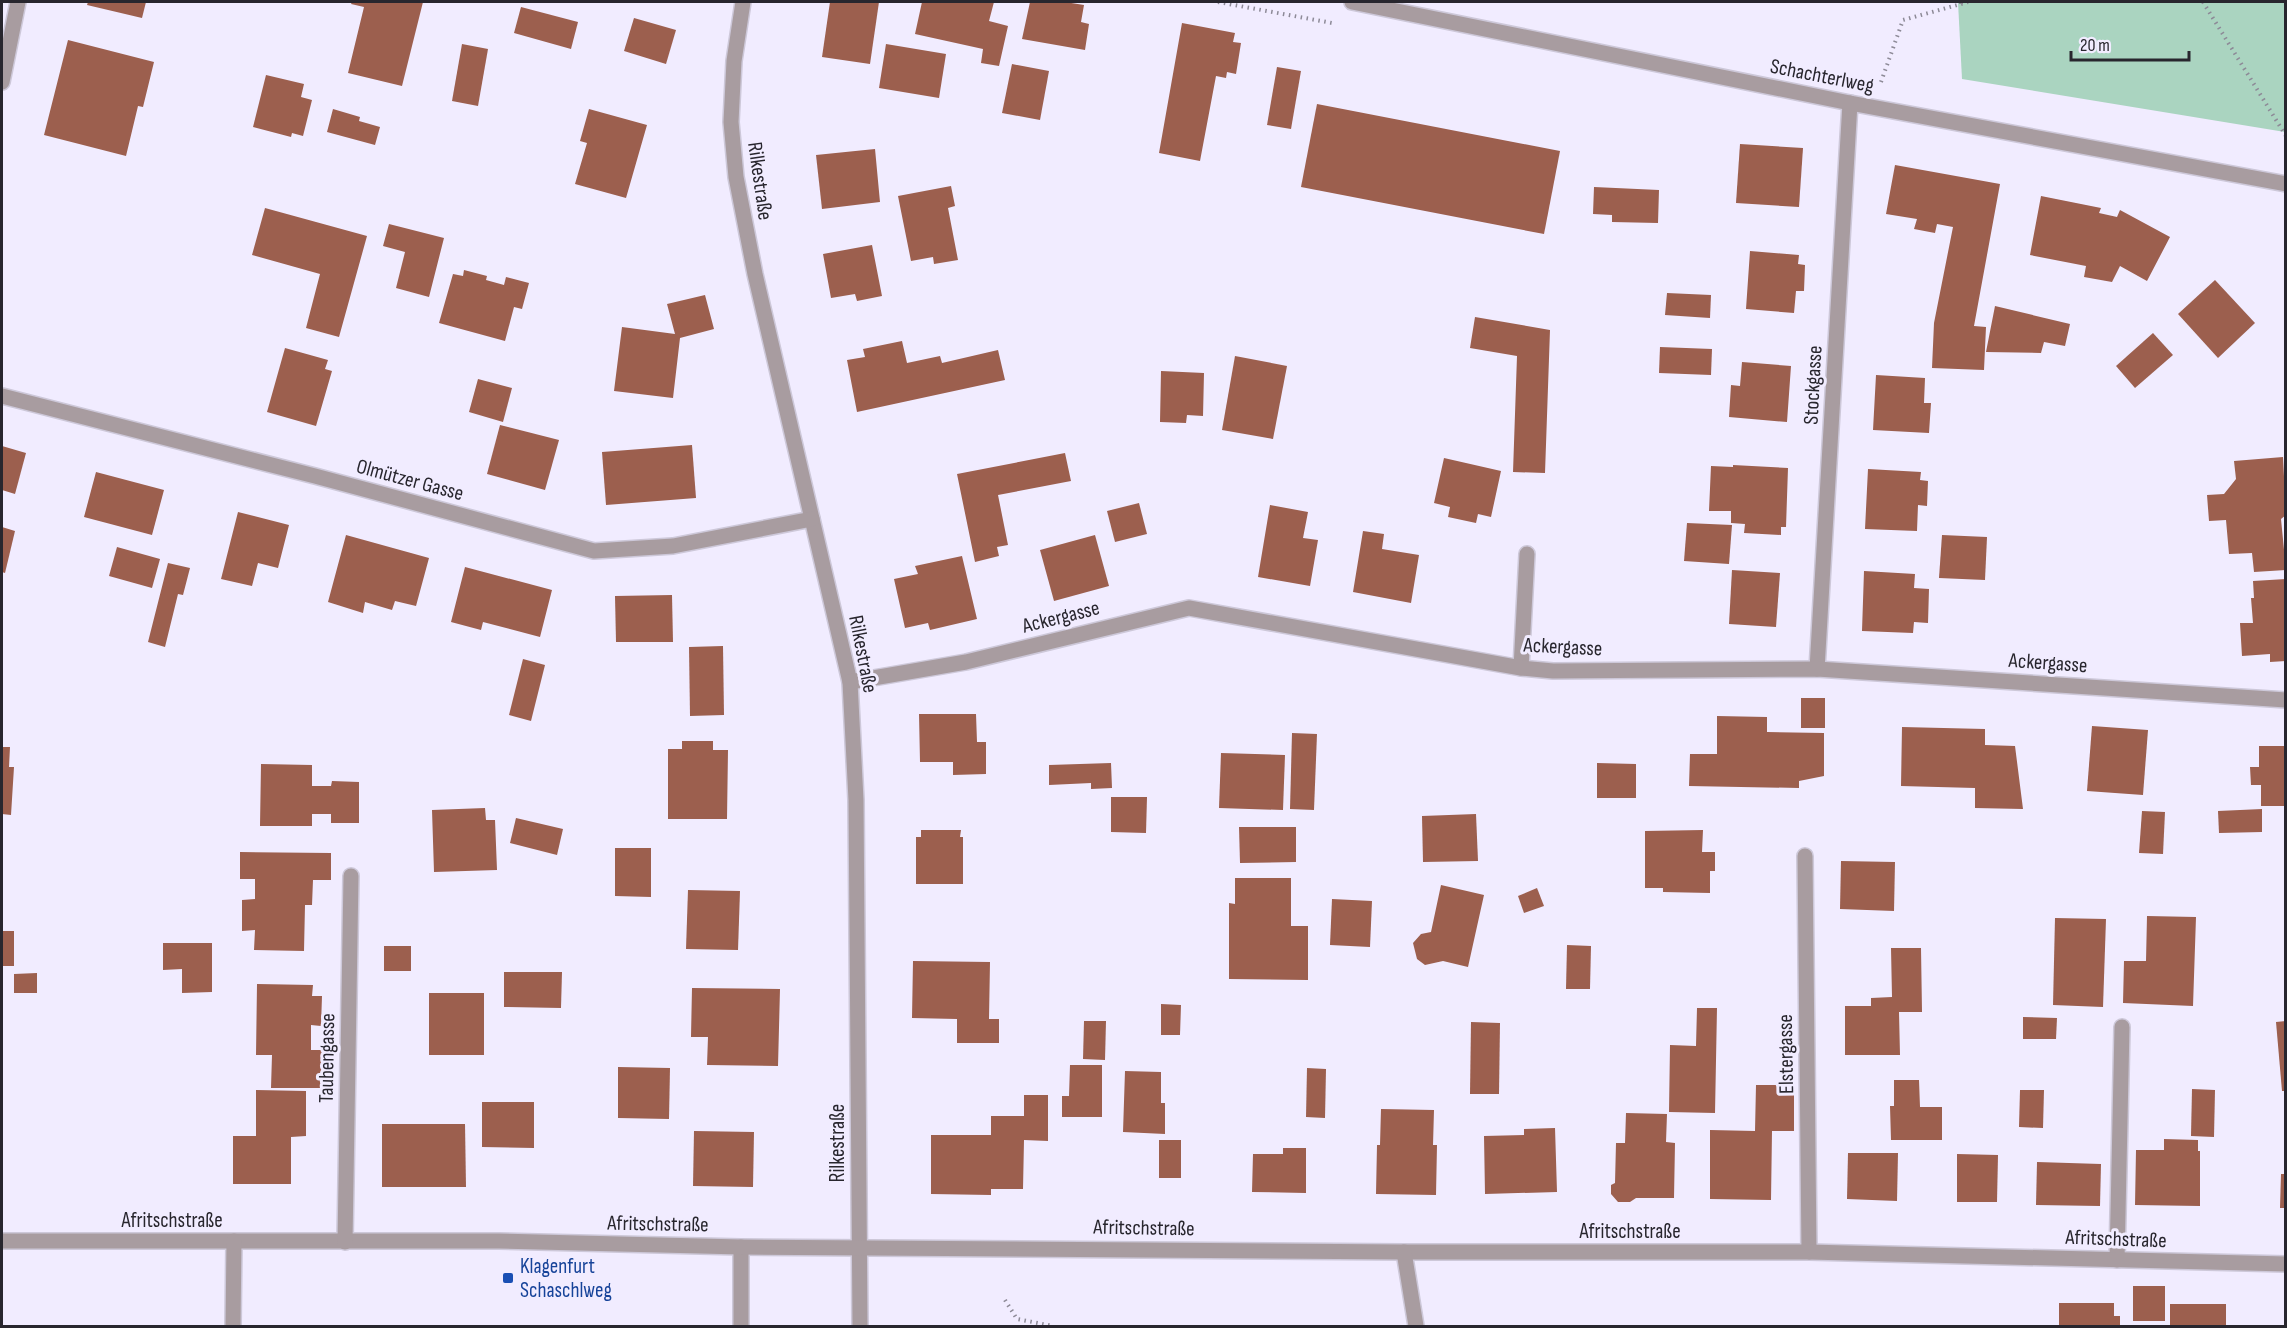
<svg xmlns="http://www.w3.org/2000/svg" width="2287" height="1328" viewBox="0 0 2287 1328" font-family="'Sofia Sans Condensed',sans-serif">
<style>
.green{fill:#aad4c0}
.building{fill:#9c5f4e}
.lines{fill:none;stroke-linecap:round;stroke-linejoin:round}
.service-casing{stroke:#cdc8d9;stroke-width:18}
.minor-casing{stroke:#cdc8d9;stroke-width:18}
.tertiary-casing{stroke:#cdc8d9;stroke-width:18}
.path{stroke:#8d8a97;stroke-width:4;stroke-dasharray:1.5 4.5;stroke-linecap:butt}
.service{stroke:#a89ca0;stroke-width:15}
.minor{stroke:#a89ca0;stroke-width:15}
.tertiary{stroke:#a89ca0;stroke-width:15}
.transit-dot{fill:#1a4fb4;stroke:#f1ecff;stroke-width:2}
.labels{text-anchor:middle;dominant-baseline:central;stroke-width:6;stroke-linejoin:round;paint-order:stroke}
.street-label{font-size:21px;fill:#28262e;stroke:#f1ecff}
.transit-label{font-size:21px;fill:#164399;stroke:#f1ecff;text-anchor:start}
</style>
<rect width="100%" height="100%" fill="#f1ecff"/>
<path class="green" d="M1958,2h327v130l-323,-53z"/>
<g class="building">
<path d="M88,2h58l-4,16 -55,-13z"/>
<path d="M352,2h71l-21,84 -54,-13 16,-66 -13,-3z"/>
<path d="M830,2h49l-9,62 -48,-7z"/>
<path d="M922,2h72l-5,19 19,5 -9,40 -18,-3 2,-14 -68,-15z"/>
<path d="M1030,2h35l19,3 -3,17 8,2 -4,26 -63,-11z"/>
<path d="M521,7l57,15 -7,27 -57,-16z"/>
<path d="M634,18l42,12 -10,34 -42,-13z"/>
<path d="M1182,23l53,10 -2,9 8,1 -5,31 -9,-2 -1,6 -10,-2 -16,85 -41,-8z"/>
<path d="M68,40l86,22 -11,45 -5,-1 -12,50 -82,-21z"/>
<path d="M462,44l26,5 -10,57 -26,-5z"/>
<path d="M886,44l60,10 -7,44 -60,-10z"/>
<path d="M1012,64l37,7 -9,49 -38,-7z"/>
<path d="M1277,67l24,4 -10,58 -24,-4z"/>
<path d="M266,75l38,9 -3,13 11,3 -9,36 -11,-3 -1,4 -38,-10z"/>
<path d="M1317,104l243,47 -16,83 -243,-47z"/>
<path d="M333,109l27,8 -1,4 21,6 -5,18 -48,-13z"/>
<path d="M589,109l58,16 -21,73 -51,-14 12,-41 -7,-2z"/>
<path d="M1740,144l63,4 -4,59 -63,-4z"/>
<path d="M875,149l5,53 -58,7 -6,-54z"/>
<path d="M1895,165l105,19 -26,142 12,1 -2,43 -52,-2 2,-45 19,-96 -16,-3 -2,9 -21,-4 3,-10 -31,-5z"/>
<path d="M951,186l4,20 -7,2 10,52 -24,4 -1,-7 -22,4 -13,-65z"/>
<path d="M1594,187l65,3 -1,33 -46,-1v-7l-19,-1z"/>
<path d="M2041,196l60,12 -2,5 18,4 3,-7 50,27 -23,44 -27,-15 -8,16 -28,-5 2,-11 -56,-11z"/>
<path d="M265,208l102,28 -28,101 -33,-9 14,-54 -68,-19z"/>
<path d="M389,224l55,14 -15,59 -33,-9 9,-36 -22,-6z"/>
<path d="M872,245l10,51 -25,5 -2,-7 -24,4 -8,-44z"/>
<path d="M1750,251l49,4 -1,9 7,1 -1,26h-8l-2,22 -48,-4z"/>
<path d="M464,270l23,6 -1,4 18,5 2,-8 23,6 -7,26 -8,-2 -9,34 -66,-18 14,-49 10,2z"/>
<path d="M2215,280l40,43 -37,35 -40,-44z"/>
<path d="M1667,293l44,2 -1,23 -45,-3z"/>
<path d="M705,295l9,34 -34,9 -7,60 -59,-7 8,-64 53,7 -8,-30z"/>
<path d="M1995,306l75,18 -5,22 -21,-4 -3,11 -55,-1z"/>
<path d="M1475,317l75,13 -5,143 -32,-1 4,-116 -47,-8z"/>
<path d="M2153,333l20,22 -38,33 -19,-22z"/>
<path d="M902,341l5,22 33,-7 2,7 56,-13 7,30 -148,32 -10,-52 18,-3 -2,-8z"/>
<path d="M1660,347l52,2 -1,26 -52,-2z"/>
<path d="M285,348l43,12 -3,9 7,2 -16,55 -49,-14z"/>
<path d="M1235,356l52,10 -14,73 -51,-9z"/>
<path d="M1742,362l49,4 -4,56 -58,-5 2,-32 9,1z"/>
<path d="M1161,371l43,2 -1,43 -16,-1 -1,8 -26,-1z"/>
<path d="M1876,375l49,3 -1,25h7l-2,30 -56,-3z"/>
<path d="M478,379l34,9 -9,34 -34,-10z"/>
<path d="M500,425l59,15 -14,50 -58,-16z"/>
<path d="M692,445l4,53 -90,7 -4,-53z"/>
<path d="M2,446l24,7 -11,41 -13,-4z"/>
<path d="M1065,453l6,28 -73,14 10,50 -11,2 2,9 -24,6 -18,-88z"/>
<path d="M2283,457l3,58 -5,4 5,51 -32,2 -2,-19 -23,1 -3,-34 -17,1 -2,-26 17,-1 12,-15 -2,-18z"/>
<path d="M1444,458l57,13 -10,46 -13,-3 -2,9 -28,-6 2,-10 -16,-4z"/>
<path d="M1733,465l55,3 -2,59h-5v8l-37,-2 1,-9 -14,-1v-12h-22l2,-45 22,1z"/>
<path d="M1868,469l53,3 -1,8 8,1 -1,25 -9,-1 -1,26 -52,-2z"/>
<path d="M96,472l68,18 -12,45 -68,-18z"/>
<path d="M1139,503l8,31 -32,8 -8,-31z"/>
<path d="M1270,505l38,7 -5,26 15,2 -8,46 -52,-9z"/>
<path d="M238,512l51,13 -11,43 -20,-5 -6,23 -31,-7z"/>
<path d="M1687,523l45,2 -3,39 -45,-3z"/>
<path d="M2,527l13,4 -10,42 -3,-1z"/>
<path d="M1363,531l21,3 -2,15 37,6 -8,48 -58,-11z"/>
<path d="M346,535l83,23 -13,48 -21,-5 -3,9 -27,-8 -2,11 -35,-11z"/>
<path d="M1095,535l14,51 -55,15 -14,-51z"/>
<path d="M1942,535l45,2 -2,43 -46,-2z"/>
<path d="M117,547l43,12 -8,29 -43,-12z"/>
<path d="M962,556l15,63 -47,11 -2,-7 -23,5 -11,-49 24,-5 -3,-8z"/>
<path d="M168,563l22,5 -7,27 -5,-1 -13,53 -17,-5z"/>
<path d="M465,567l87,23 -12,47 -57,-15 -2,8 -30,-8z"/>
<path d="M1732,570l48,3 -4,54 -47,-3z"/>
<path d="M1864,571l51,3 -1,14 15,1 -1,34 -14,-1 -1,11 -51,-2z"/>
<path d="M2286,579v82l-16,1v-8l-28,2 -2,-33h13l-2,-25h3l-1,-17z"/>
<path d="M672,595l1,47h-57l-1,-46z"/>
<path d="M723,646l1,69 -34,1 -1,-69z"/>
<path d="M523,659l22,6 -14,56 -22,-6z"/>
<rect x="1801" y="698" width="24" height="30"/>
<path d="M919,714h57l1,28h9v32l-33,1v-13h-33z"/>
<path d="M1717,716l50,1v15l57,1v43l-25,5v7l-110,-2 1,-32h27z"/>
<path d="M2092,726l56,4 -5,65 -56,-4z"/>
<path d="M1902,727l83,2v16l30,1 8,63 -48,-1v-20l-74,-2z"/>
<path d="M1292,733l25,1 -3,76 -24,-1z"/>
<path d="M682,741h31v9h15l-1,69h-59v-70h14z"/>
<path d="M2259,746h27v60h-25v-21h-10l-1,-18h9z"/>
<path d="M2,747h8l-1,20h5l-3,48 -9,-1z"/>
<path d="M1221,753l64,2 -2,55 -64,-2z"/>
<path d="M1111,763l1,25 -21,1v-6l-42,2v-20z"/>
<path d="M1597,763l39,1v34h-39z"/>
<path d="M261,764l51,1v21h19l1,-5 27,1v41h-28v-9h-19v12h-52z"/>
<path d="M1111,797h36l-1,36 -35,-1z"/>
<path d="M485,808l1,12h9l2,50 -63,2 -2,-62z"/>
<path d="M2262,809v23l-43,1 -1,-22z"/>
<path d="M2142,811l23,1 -2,42 -24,-1z"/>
<path d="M1476,814l2,47 -55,1 -1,-46z"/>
<path d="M516,818l47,11 -6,26 -47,-12z"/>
<path d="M1239,827h57v35l-56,1z"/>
<path d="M921,830h40l-1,7h3v47h-47v-47h5z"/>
<path d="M1703,830l-1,22h13v19h-5v22l-47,-1v-4h-18v-57z"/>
<path d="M615,848h36v49l-36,-1z"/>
<path d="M240,852l91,1v27h-18l-1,25h-7l-1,46 -50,-1 1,-20 -13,1v-31l13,-1v-20h-15z"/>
<path d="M1841,861l54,1 -1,49 -54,-2z"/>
<path d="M1235,878h56v48h17v54l-79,-1v-76l6,1z"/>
<path d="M1441,885l43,10 -16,72 -25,-6 -18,4 -8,-6 -4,-16 8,-9 10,-2z"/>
<path d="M1537,888l7,18 -20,7 -6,-17z"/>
<path d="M688,890l52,1 -2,59 -52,-1z"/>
<path d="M1332,899l40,2 -2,46 -40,-2z"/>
<path d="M2147,916l49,1 -3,89 -70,-3 1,-42h22z"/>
<path d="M2055,918l51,1 -3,88 -50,-2z"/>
<rect x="2" y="931" width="12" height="35"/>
<path d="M163,943h49v49l-30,1v-24l-19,1z"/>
<path d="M1567,945l24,1 -1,43h-24z"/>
<rect x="384" y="946" width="27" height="25"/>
<path d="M1891,948h30l1,64h-23l1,43h-55v-49h26v-8l21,-1z"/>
<path d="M913,961l77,1 -1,57h10v24h-42v-24l-45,-1z"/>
<path d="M504,972h58l-1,36 -57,-1z"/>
<path d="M37,973v20h-23v-19z"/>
<path d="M257,984l56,1 -1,11h10l-1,30 -10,-1v25h11v38h-51l1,-33h-16z"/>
<path d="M692,988l88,1 -2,77 -71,-1 1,-28h-17z"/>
<rect x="429" y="993" width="55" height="62"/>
<path d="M1161,1004l20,1 -1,30h-19z"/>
<path d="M1697,1008h20l-2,105 -46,-1 1,-67 26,1z"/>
<path d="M2023,1017l34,1 -1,21h-33z"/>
<path d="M1084,1021h22l-1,39 -22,-1z"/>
<path d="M2286,1021v70h-4l-6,-69z"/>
<path d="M1471,1022l29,1 -1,71h-29z"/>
<path d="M1070,1065h32v52h-40v-21h7z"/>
<path d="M618,1067l52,1 -1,51 -51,-1z"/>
<path d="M1307,1068l19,1 -1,49 -19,-1z"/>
<path d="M1125,1071l36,1v31h4v31l-42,-2z"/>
<path d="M1894,1080h25l1,27h22v33h-51l-1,-34h4z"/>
<path d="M1756,1085h38v46h-22l-1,69 -61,-1v-69l45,1z"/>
<path d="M2192,1089l23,1 -1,47 -23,-1z"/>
<path d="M256,1090l50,1v45l-15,1v47h-58v-48h23z"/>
<path d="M2020,1090h24l-1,38 -24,-1z"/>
<path d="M1024,1095h24v46l-24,-1 -1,49h-32v6l-60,-1v-59h60v-19h33z"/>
<path d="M482,1102h52v46l-52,-1z"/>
<path d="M1381,1109l53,1 -1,35h4l-1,50 -60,-1 1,-49h3z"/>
<path d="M1626,1113l41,1 -1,28 9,1 -1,55h-38l-6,4h-12l-7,-8v-9l4,-2 1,-40h9z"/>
<path d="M382,1124h83l1,63h-84z"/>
<path d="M1555,1128l2,64 -72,2 -1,-58 40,-1v-6z"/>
<path d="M694,1131l60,1 -1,55 -60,-1z"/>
<path d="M2164,1139l34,1v11h2v55l-65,-1 1,-55h28z"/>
<rect x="1159" y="1140" width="22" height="38"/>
<path d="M1283,1148h23v45l-54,-1 1,-38h30z"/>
<path d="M1848,1153h50l-1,48 -50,-2z"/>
<path d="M1957,1154l41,1 -1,47h-40z"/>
<path d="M2037,1162l64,2 -1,42 -64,-1z"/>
<path d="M2281,1174h5v34h-6z"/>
<rect x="2133" y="1286" width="32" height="35"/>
<path d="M2059,1303h55v13h6v10h-61z"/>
<rect x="2170" y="1304" width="56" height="22"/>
</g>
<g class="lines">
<defs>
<g id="service">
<path d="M1521,668l6,-114"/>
<path d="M741,1247v79"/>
<path d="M2117,1260l5,-233"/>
</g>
<g id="minor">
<path d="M743,2l-9,59 -3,61 5,55 19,97 95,408 6,118 4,526"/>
<path d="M2,82l16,-80"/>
<path d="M2,396l313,80 279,75 79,-5 139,-27"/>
<path d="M1817,669l33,-566"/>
<path d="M850,682l116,-20 223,-54 332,60 32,3 264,-2 469,31"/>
<path d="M1805,856l4,396"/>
<path d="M2,1241h497l242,6 663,5h405l477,12"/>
<path d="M345,1242l6,-366"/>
<path d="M1404,1252l12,74"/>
<path d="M233,1326l1,-85"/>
</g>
<path id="tertiary" d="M1352,2l498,101 436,81"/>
</defs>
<use href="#service" class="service-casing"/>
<use href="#minor" class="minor-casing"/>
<use href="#tertiary" class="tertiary-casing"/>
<g class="path">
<path d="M1218,2l114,21"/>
<path d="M2203,2l83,134"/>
<path d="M1961,4l7,-2"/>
<path d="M1881,82l22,-62 58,-16v-2"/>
<path d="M1005,1300l12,19 36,7"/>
</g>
<use href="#service" class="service"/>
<use href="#minor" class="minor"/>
<use href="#tertiary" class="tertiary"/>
</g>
<rect class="transit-dot" x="502" y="1272" width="12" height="12" rx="3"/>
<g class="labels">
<g class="street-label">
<text transform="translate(1822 76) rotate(11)">Schachterlweg</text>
<text transform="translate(760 181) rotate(82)">Rilkestraße</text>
<text transform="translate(1813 385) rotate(-87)">Stockgasse</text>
<text transform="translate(410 480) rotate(15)">Olmützer Gasse</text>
<text transform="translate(1061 617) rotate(-14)">Ackergasse</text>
<text transform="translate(1563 647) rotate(3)">Ackergasse</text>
<text transform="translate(863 654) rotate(79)">Rilkestraße</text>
<text transform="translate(2048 663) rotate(4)">Ackergasse</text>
<text transform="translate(1786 1054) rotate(-91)">Elstergasse</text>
<text transform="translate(327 1058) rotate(-89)">Taubengasse</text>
<text transform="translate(837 1143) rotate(-90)">Rilkestraße</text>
<text x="172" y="1220">Afritschstraße</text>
<text transform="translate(658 1224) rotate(1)">Afritschstraße</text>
<text transform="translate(1144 1228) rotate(1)">Afritschstraße</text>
<text x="1630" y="1231">Afritschstraße</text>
<text transform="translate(2116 1239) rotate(2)">Afritschstraße</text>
</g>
<g class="transit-label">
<text x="520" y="1266">Klagenfurt<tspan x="520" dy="24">Schaschlweg</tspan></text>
</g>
</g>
<rect width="2287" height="1328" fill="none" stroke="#28262e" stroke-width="6"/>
<path d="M2071 51v9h118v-9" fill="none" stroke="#28262e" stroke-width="3"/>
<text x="2080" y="51" font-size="18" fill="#28262e" stroke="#f1ecff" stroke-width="4.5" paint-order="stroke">20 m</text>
</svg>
